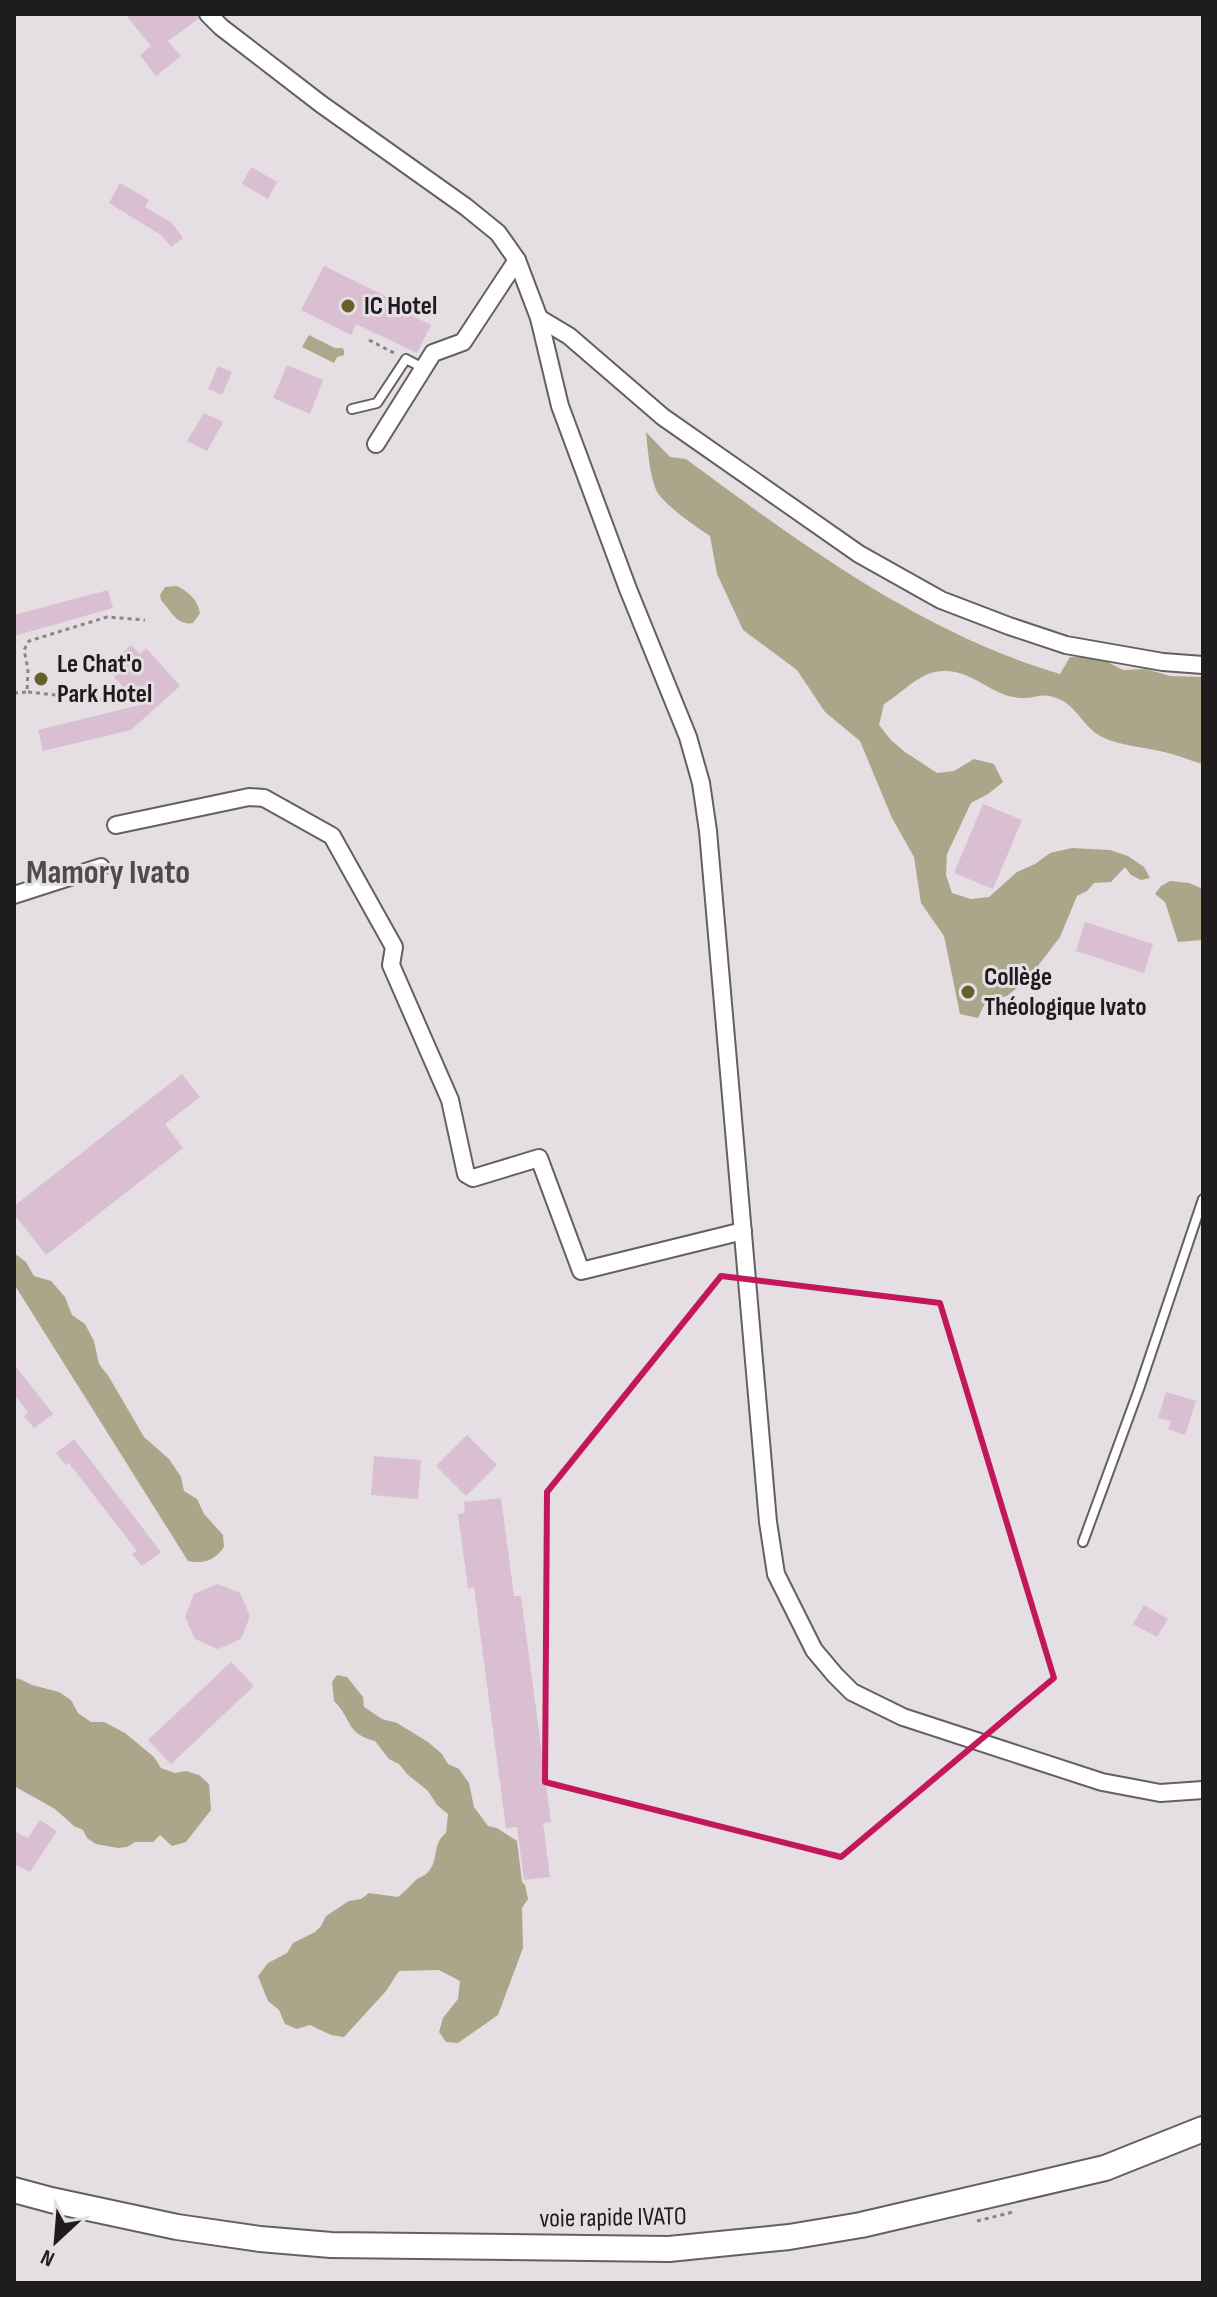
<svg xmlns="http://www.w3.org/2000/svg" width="1217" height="2297" viewBox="0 0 1217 2297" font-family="'Sofia Sans Condensed',sans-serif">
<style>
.forest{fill:#aba689}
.water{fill:#ada88b}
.building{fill:#dabed2}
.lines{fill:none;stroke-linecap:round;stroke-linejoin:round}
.service-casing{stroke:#645f63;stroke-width:12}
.minor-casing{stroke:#645f63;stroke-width:20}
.secondary-casing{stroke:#645f63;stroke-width:28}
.path{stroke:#8a8588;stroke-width:3;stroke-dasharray:4 4;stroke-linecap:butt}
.service{stroke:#fff;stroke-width:8}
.minor{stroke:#fff;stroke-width:16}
.secondary{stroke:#fff;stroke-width:24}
.marked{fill:none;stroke:#c2185b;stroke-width:6;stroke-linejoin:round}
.poi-dot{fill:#685e2a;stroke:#e5dfe3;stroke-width:3}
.labels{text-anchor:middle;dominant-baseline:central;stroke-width:6;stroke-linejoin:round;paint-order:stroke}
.poi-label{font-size:26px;font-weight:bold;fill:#1e1c1d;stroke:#e5dfe3;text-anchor:start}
.street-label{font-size:26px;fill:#1e1c1d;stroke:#e5dfe3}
.district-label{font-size:34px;font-weight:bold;fill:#4f4a4e;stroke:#e5dfe3}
</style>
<rect width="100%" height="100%" fill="#e5dfe3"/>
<g class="forest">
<path d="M646,432l24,25 16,2c115,85 235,174 374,215l10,-17h28l25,13 23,-1 24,7 33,1v87c-12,-3 -23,-8 -35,-11 -21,-6 -53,-7 -71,-19 -15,-10 -22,-30 -41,-36 -16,-6 -21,1 -35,0 -31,-1 -51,-33 -86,-26 -17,3 -36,23 -51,32l-5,21 12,15 14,12 32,21 17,-2 20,-12 20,5 9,18 -15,12 -17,9 -24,51 -1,21 6,18 19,6 18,-2 28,-25 18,-8 15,-11 22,-5 38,2 18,6 16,11 6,11 -9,2 -10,-5 -6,-8 -14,15 -17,1 -7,8 -10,5 -17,41 -32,42 -21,17 -21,5 -8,17 -18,-4 -16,-78 -23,-33 -7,-46 -22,-39 -32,-77 -35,-29 -28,-42 -54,-40 -26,-56 -7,-38c-14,-9 -47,-32 -54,-46 -7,-18 -8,-40 -10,-58z"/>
<path d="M1170,881l19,2 14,6v51l-25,2 -13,-40 -10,-8 6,-8z"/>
<path d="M14,1253l12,9 8,14 17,5 14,16 7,18 13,9 9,17 5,23 10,13 35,60 25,22 12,18 3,14 13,8 7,15 19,21 1,12c-10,14 -20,17 -36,14l-174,-277z"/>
<path d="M337,1675l10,2 16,20 1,10 18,12 15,4 31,19 14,12 6,10 11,5 10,14 5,24 14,19 9,2 20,13 5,41 3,3 3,14 -6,9 1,40 -25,67 -40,28 -12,-1 -7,-10 4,-14 15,-19 2,-18 -21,-11 -40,1 -13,20 -42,46 -13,-2 -21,-10 -13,4 -12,-5 -6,-14 -11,-9 -10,-25 10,-13 19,-10 6,-10 22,-11 6,-6 5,-10 23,-15 12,-2 8,-6 29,4c7,-5 12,-12 19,-18 3,-2 8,-3 11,-7 12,-13 3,-27 18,-39l2,-19 -11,-9 -9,-14 -21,-17 -8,-10 -10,-5 -14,-18c-30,-8 -22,-21 -41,-40l-2,-19z"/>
<path d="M14,1678l6,1 12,6 27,7 12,8 7,13 13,9h13l21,11 29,24 7,11 14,5 11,-2 13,4 10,9 2,26 -25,32 -14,4 -12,-11 -7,7h-18l-8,5 -9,1 -22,-4 -9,-6 -4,-8 -9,-4 -19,-17 -41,-23z"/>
</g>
<g class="water">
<path d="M309,335l26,13h7l2,2v5l-7,2 -3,6 -32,-16z"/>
<path d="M177,586c13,7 20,13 23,27l-7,10c-16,3 -22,-12 -32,-23l-1,-5 5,-8z"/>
</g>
<g class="building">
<path d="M125,14h72l1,5 -30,22 13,15 -25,20 -16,-21 11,-9z"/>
<path d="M251,167l26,15 -9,17 -26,-15z"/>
<path d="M120,183l29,17 -4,7 27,16 11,15 -12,9 -10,-12 -52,-32z"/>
<path d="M324,266l63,31 -2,5 46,23 -14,28 -61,-29 -5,11 -50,-25z"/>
<path d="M287,365l36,15 -13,34 -37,-16z"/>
<path d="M218,366l14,6 -10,23 -14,-6z"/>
<path d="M204,413l19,9 -16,29 -20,-10z"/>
<path d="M108,590l5,18 -99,28v-21z"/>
<path d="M131,645l9,9 6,-6 34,38 -49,44 -88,21 -5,-21 102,-25 -26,-28 9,-8 -8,-9z"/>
<path d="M983,804l39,16 -29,69 -39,-16z"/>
<path d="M1085,922l68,22 -9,29 -68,-22z"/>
<path d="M182,1074l18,23 -35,27 18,24 -137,107 -32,-41v-8z"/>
<path d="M14,1364l39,50 -19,14 -10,-12 4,-4 -14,-18z"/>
<path d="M1166,1392l30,9 -11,34 -17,-6 3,-8 -13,-3z"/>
<path d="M467,1435l30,30 -31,31 -30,-30z"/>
<path d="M74,1439l87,113 -19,14 -10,-12 5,-3 -68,-88 -3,2 -10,-12z"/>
<path d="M374,1456l47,4 -3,39 -47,-4z"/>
<path d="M501,1498l13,98h7l30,226 -8,1 7,54 -26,3 -7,-53 -11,1 -32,-241 -6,1 -10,-74 7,-1 -1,-11z"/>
<path d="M217,1584l23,9 10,23 -9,23 -23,10 -23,-10 -10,-22 9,-23z"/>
<path d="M1144,1605l24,14 -11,18 -24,-13z"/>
<path d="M231,1662l23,24 -83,78 -23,-24z"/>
<path d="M40,1820l17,11 -27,41 -16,-8v-33l14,7z"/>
</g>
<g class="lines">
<defs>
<g id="service">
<path d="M352,409l25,-6 29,-44 17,9"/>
<path d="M1083,1542l56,-153 64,-190"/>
</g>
<g id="minor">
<path d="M208,14l13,13 100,77 145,103 32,26 19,27 22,58 21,88 68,183 60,148 13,46 7,48 60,691 8,52 38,76 21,25 17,17 51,25 199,65 58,11 43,-3"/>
<path d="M539,318l30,18 94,81 196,137 82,46 68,26 57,19 97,17 40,3"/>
<path d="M376,444l57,-91 30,-11 54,-82"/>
<path d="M116,825l133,-28 15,1 68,38 62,111 -3,18 59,135 16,74 7,4 66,-20 42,113 162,-40"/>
<path d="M14,895l87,-28"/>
</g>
<path id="secondary" d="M14,2190l37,10 126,27 83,12 71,6 338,4 120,-12 72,-12 244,-57 98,-39"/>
</defs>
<use href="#service" class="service-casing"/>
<use href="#minor" class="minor-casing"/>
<use href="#secondary" class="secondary-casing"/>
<g class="path">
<path d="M369,340l25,13"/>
<path d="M28,692l92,10"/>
<path d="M14,693l13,-1 1,-23 -4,-19 5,-9 78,-24 38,3"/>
<path d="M977,2221l36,-9"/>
</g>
<use href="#service" class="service"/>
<use href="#minor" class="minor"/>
<use href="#secondary" class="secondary"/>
</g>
<path class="marked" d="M721,1276l219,27 114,375 -213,179 -296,-75 2,-290z"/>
<g class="poi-dot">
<circle cx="348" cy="306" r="8"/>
<circle cx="41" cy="679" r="8"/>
<circle cx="968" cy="992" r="8"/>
</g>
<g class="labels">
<g class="poi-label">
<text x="364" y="306">IC Hotel</text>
<text x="57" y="664">Le Chat'o<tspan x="57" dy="30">Park Hotel</tspan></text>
<text x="984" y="977">Collège<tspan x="984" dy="30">Théologique Ivato</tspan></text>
</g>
<g class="street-label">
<text transform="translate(613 2218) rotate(-1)">voie rapide IVATO</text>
</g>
<g class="district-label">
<text x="108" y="872">Mamory Ivato</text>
</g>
</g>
<rect width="1217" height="2297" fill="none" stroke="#1e1c1d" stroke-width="32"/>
<g transform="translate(56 2241) rotate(206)" stroke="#e5dfe3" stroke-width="6" paint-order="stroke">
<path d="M0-6L14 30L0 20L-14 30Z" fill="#1e1c1d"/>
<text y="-12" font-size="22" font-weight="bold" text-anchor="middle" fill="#1e1c1d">N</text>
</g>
</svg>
